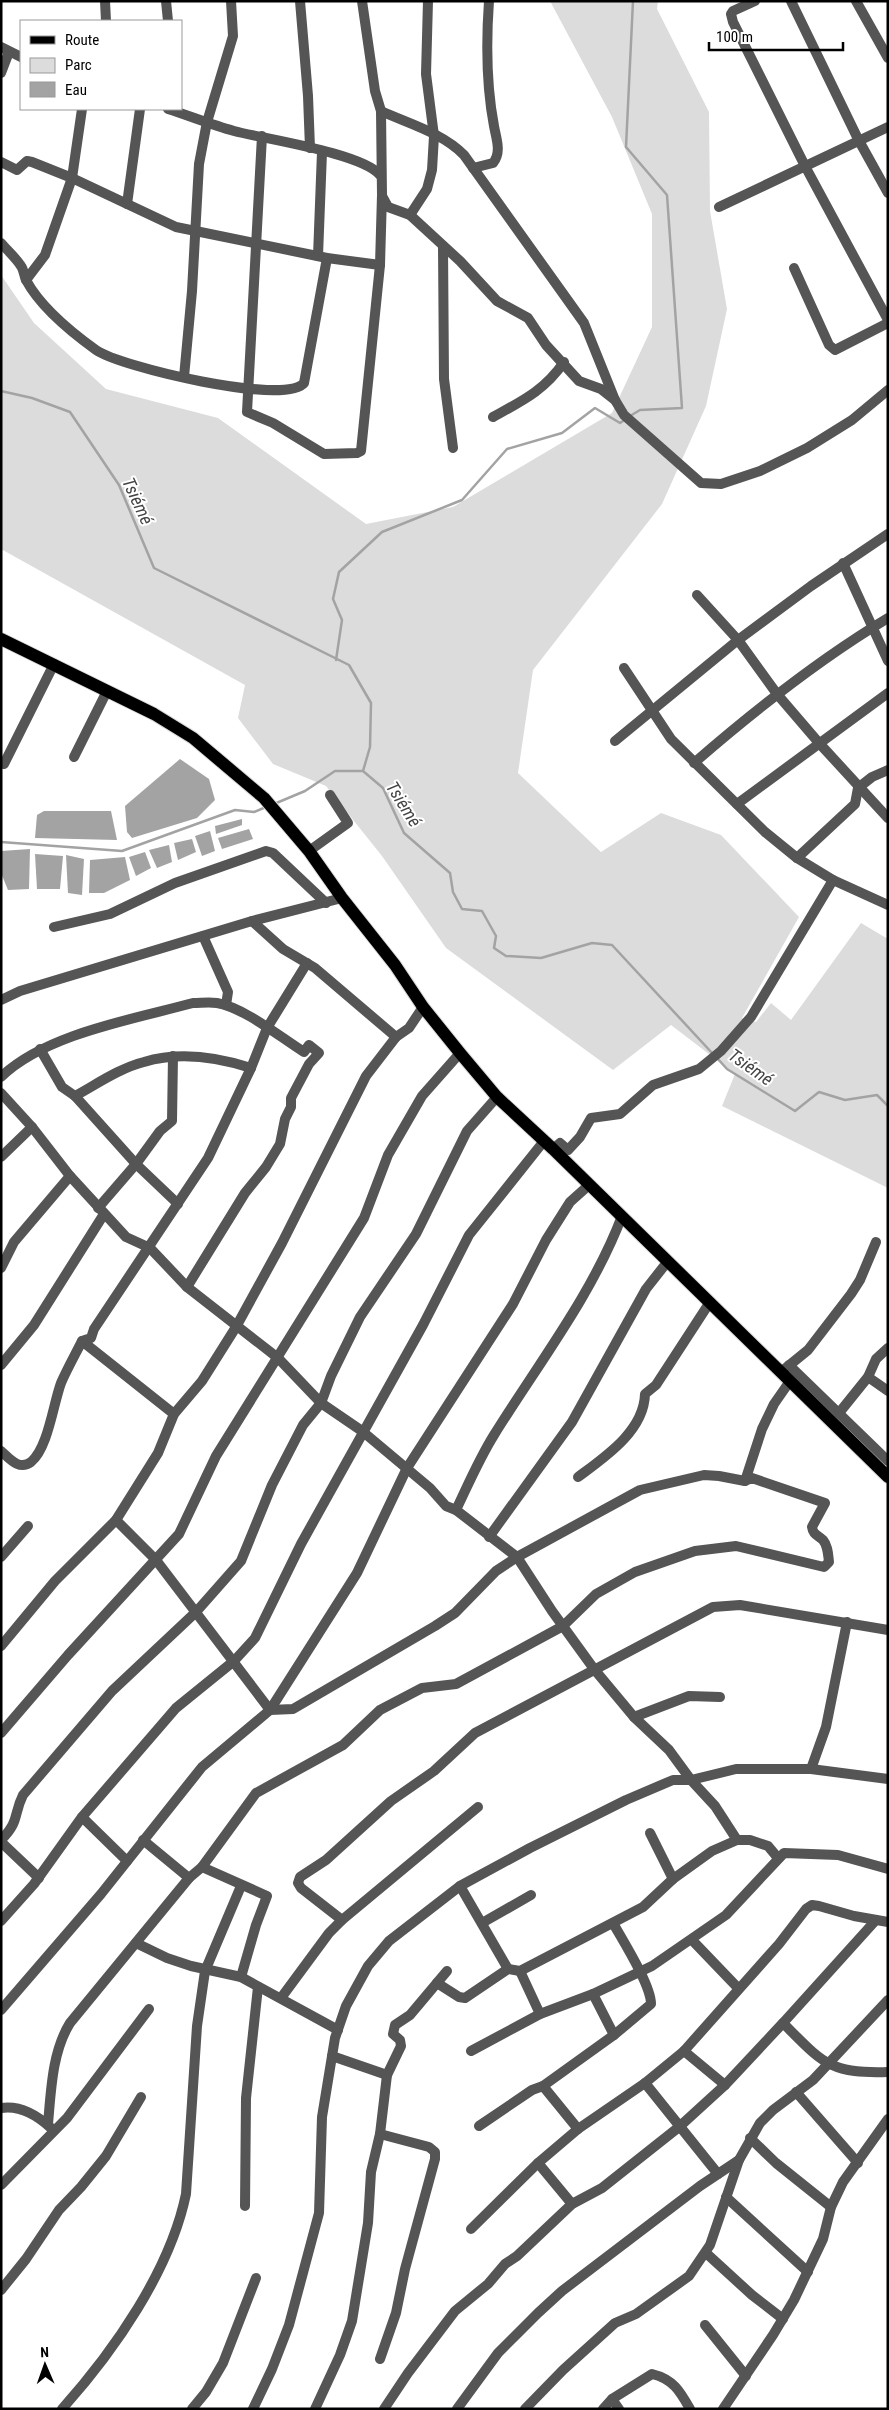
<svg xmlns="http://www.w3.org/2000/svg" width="889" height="2410" viewBox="0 0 889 2410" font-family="'Roboto Condensed',sans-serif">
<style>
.green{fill:#dcdcdc}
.water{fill:#a3a3a3}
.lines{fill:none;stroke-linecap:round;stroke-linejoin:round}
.stream{stroke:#a3a3a3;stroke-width:2.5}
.primary-casing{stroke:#dbdbdb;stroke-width:14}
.minor{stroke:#555;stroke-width:10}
.primary{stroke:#000;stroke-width:12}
.labels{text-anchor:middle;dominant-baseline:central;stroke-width:4;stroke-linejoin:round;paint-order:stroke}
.water-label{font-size:18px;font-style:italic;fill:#444;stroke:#fff}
</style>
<rect width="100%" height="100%" fill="#fff"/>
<path class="green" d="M550,1h108l-1,8 52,103 1,99 17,98 -21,97 -44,98 -129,166 -15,103 83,79 60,-39 60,22 78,82 -57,101 14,4 15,-19 20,17 70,-97 27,16v249l-166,-82 13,-32 -64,-49 -58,45 -167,-122 -64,-92 -56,-70 -53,-22 -35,-46 7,-33 -244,-136v-274l33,48 72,66 112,29 148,106 87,-17 159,-94 40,-86v-113l-40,-97z"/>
<g class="water">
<path d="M180,759l29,20 6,21 -18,18 -65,20 -5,-6 -2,-26z"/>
<path d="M44,811h67l6,29 -82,-2 2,-23z"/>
<path d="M242,819v6l-26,9 -1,-8z"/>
<path d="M249,829l4,10 -31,10 -4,-11z"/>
<path d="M210,831l5,20 -13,5 -7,-20z"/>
<path d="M192,839l4,13 -18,8 -4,-17z"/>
<path d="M169,845l3,17 -15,6 -8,-18z"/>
<path d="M30,849l-1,40 -21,1 -7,-17v-22z"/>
<path d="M145,852l6,16 -15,8 -7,-19z"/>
<path d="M35,854l28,2 -3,33h-23z"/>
<path d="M66,855l18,4 -2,36 -14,-2z"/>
<path d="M125,857l5,23 -26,13h-15l1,-33z"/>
</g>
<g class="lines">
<g class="stream">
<path d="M1,391l31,7 38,14 49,73 35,83 195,97 22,38 -1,44 -7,24 20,17 21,45 46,40 3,19 9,17 20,2 14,25 -2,12 12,8 35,2 51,-15 20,2 101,109"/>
<path d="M630,416l10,-6 42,-2 -15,-213 -41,-48 7,-146"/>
<path d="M336,660l6,-40 -9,-21 6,-27 43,-40 80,-32 45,-51 55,-16 33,-25 25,15 6,-4"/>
<path d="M274,804l31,-13 30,-20h27"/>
<path d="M1,842l121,9 113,-41 19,2 12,-5"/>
<path d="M717,1058l10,11 68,42 24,-19 26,8 32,-5 11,11"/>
</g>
<defs>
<path id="primary" d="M1,639l153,75 39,24 71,60 45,53 33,47 53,67 28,42 37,46 37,44 56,52 335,328"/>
</defs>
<use href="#primary" class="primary-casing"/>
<g class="minor">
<path d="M105,1l1,20"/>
<path d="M166,1l2,20"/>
<path d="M300,1l8,95 2,52"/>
<path d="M755,1l-22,10 -2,3 2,8 72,144 83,154"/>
<path d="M791,1l67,138 30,54"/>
<path d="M856,1l32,57"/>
<path d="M1,47l20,10"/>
<path d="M1,73l8,-21"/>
<path d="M168,109c22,7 44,16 66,22 30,8 128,22 146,44"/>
<path d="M381,111c26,12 62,22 83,44l120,168 31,77"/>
<path d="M262,136l-15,276 26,11 51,31 33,-1 4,-2 19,-186 2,-70 -1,-84 -6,-20 -13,-90"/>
<path d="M1,162l16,8 10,-9 5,1 40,16 104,49 151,31 53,7"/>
<path d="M473,168l20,-5c9,-11 3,-25 1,-37 -8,-42 -8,-83 -5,-125"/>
<path d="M382,196l6,11 22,8 50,46 37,40 31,17 18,27 33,36 22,8 14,11 9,15 77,68 20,1 39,-13 47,-23 45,-28 36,-30"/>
<path d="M127,204l13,-95"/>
<path d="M719,207l169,-80"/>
<path d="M410,215l17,-26 5,-19 2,-34 -8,-62 2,-73"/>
<path d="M1,243c6,7 15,15 20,23 3,4 3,10 5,14 15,28 45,52 70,70 24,17 189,56 208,33l23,-125"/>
<path d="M443,246l1,133 9,69"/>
<path d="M318,256l4,-104"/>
<path d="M794,268l35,77 6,5 53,-27"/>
<path d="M26,280l19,-25 27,-77 10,-69"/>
<path d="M184,377l8,-86 7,-127 8,-42 26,-86 -2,-35"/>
<path d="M493,417c29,-16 52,-27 71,-55"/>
<path d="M843,563l45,98"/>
<path d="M697,595l41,45 39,54 42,49 69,75"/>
<path d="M624,668l47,71 94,93 32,26 36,22 55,25"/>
<path d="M615,741l123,-101 73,-54 77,-52"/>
<path d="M74,757l32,-64"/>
<path d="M694,763c61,-53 124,-103 194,-145"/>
<path d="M4,764l50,-100"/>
<path d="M737,804l151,-111"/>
<path d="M309,851l39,-28 -18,-28"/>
<path d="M797,858l58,-54 3,-16 14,-11 16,-7"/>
<path d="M252,921l31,28 32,19 81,69"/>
<path d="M54,927l56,-13 65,-31 91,-32 7,2 53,50"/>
<path d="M203,936l25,56 -2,13"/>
<path d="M1,1000l19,-9 232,-70 90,-23"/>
<path d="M40,1049l22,38 13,9 61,68 42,40"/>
<path d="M1,1077c44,-43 133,-58 192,-74 8,0 16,-1 24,0 28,5 63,34 87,49l5,-7 10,8 -10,11 -18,34v9l-6,12 -5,25 -14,23 -21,26 -58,94"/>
<path d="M1,1093l31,34 38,49 56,61 24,11 37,39 91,71 43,45 41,28 68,57 16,18 10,4 61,47 35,54 42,58 40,48 35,33 22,30 24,26 22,34"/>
<path d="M75,1096c22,-12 45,-28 69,-34 36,-11 73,-5 107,6"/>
<path d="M553,1149l7,-6 8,7 12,-13 11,-19 29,-4 33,-29 46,-16 22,-18 30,-34 82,-137"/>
<path d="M1,1157l31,-30"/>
<path d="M98,1208l38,-44 24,-33 12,-10 1,-65"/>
<path d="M1,1268l13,-26 56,-66"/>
<path d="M82,1341l92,73"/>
<path d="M1,1365l33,-40 70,-111"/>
<path d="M789,1365l99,96"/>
<path d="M781,1372l27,-22 43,-56 9,-14 16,-38"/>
<path d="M868,1377l20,14"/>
<path d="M839,1413l29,-36 8,-18 12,-11"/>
<path d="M1,1451c8,7 18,20 30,11 17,-14 22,-57 30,-79 6,-14 14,-28 21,-42l9,-3 3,-9 114,-171 43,-90 16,-40 40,-65"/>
<path d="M578,1477c27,-20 66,-46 67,-83l11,-9 54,-83"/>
<path d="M745,1481l17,-52 12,-25 16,-23"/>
<path d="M456,1510c12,-25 23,-51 38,-75 44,-71 98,-140 128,-219"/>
<path d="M489,1537l83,-115 74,-133 22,-28"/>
<path d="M1,1557l27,-31"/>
<path d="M1,1646l54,-65 61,-61 42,-67 16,-39 28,-33 34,-54 46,-84 84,-167 30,-39 13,-9 14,-21"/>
<path d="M634,1717l55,-21 31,1"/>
<path d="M1,1733l67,-78 111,-121 37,-78 148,-238 24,-63 34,-59 38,-43"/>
<path d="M811,1769l15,-42 21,-105"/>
<path d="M82,1817l45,44"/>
<path d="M650,1833l23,46"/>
<path d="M1,1840c19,-19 12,-25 22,-45l89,-104 84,-79 45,-51 31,-76 31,-60 18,-22 10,-27 29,-59 56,-83 51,-103 30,-34"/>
<path d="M143,1840l46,38"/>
<path d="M1,1842l38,36"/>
<path d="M202,1867l65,29 -11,29 -15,52"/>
<path d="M460,1886l48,83"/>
<path d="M342,1920l-41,-32 -3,-5 2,-6 26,-17 65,-59 43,-30 41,-38 238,-126 27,-2 148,25"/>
<path d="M876,1920l-93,103c40,40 46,51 105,49"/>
<path d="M1,1921l33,-37 48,-67 94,-109 58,-47 21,-23 46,-94 122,-219 46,-90 75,-94"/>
<path d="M482,1923l49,-28"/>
<path d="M692,1940l46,48"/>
<path d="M136,1943l31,15 24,8 50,11 97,53"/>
<path d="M520,1971l20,43"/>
<path d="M437,1983l22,14 6,1 43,-29 12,2 123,-64 30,-28 39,-28 25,-11h13l18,6 10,12"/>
<path d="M593,1994l21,41"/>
<path d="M281,1998l48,-65 13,-13 136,-113"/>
<path d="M1,2010l100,-116 101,-127 68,-57 87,-137 50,-105 106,-164 33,-64 24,-38 19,-17"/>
<path d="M471,2051l69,-37 53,-20 59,-28 74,-51 58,-62 54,2 50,14"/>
<path d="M684,2051l41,34"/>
<path d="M332,2056l55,19"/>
<path d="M645,2083l73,91"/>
<path d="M543,2086l35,43"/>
<path d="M796,2092l62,71"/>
<path d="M1,2108c19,-3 37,8 50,20"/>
<path d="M48,2124c3,-33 4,-72 22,-101l119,-145 13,-11 54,-74 87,-48 37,-35 42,-22 34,-4 107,-58 33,-32 39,-22 60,-21 41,-5 88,21 5,-5c-1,-8 -1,-16 -6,-22 -5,-5 -10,-5 -11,-13l13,-24 -73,-25 -7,3 -26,-5 -15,-1 -64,15 -123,67 -21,14 -41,42 -20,13 -142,83 -23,1 -114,-150 -40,-40"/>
<path d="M479,2126l53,-36 11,-4 71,-51 37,-31c0,-19 -28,-63 -38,-81"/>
<path d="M750,2138l26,25 55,44"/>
<path d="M538,2163l34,41"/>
<path d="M1,2185l66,-67 82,-109"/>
<path d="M726,2197l82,75"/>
<path d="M245,2206l1,-108 12,-111"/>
<path d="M471,2229l67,-66 40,-34 67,-46 39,-32 95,-107 27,-35 6,-4 7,1 35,10 34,6"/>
<path d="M706,2253l46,42 31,24"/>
<path d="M1,2290l25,-31 33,-49 22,-23 25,-31 35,-59"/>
<path d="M705,2325l41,51"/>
<path d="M380,2359l16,-46 9,-44 30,-110v-7l-6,-5 -49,-13"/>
<path d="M612,2399l7,10"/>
<path d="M62,2409c52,-58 108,-138 124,-215l11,-168 8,-55 36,-85"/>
<path d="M192,2409l14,-17 17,-29 33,-85"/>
<path d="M253,2409l19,-40 17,-44 30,-112 3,-96 13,-79 11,-32 22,-40 21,-25 71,-55 70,-38 96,-48 47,-20h18l45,-11h75l77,10"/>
<path d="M315,2409l25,-54 12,-34 16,-98 3,-51 9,-38 7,-59 14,-29 -1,-6 -7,-6 2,-9 15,-10 37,-44"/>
<path d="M384,2409l24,-36 47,-62 33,-27 17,-20 12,-8 55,-52 30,-16 77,-61 46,-42 58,-62"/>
<path d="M457,2409l41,-56 40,-40 24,-22 138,-105 39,-26"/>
<path d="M525,2409l38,-39 52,-47 21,-9 53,-38 21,-31 29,-85 21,-37 13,-13 40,-30 75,-80"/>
<path d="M603,2409l9,-10 40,-25c21,5 28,17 38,35"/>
<path d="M723,2409l50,-74 21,-35 29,-61 8,-32 12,-25 45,-63"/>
</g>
<use href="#primary" class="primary"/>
</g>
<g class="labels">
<g class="water-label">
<text transform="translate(138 501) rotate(65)">Tsiémé</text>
<text transform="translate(404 804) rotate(58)">Tsiémé</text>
<text transform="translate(751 1067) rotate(35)">Tsiémé</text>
</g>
</g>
<rect width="889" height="2410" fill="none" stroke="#000000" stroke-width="5"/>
<rect x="20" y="20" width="162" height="90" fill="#ffffff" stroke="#999999"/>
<rect x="30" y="36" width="25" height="8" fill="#000000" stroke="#999999"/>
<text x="65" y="45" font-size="15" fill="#000000">Route</text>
<rect x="30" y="58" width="25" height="15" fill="#dcdcdc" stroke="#999999"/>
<text x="65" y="70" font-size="15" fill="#000000">Parc</text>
<rect x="30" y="82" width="25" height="15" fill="#a3a3a3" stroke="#999999"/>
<text x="65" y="95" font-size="15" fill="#000000">Eau</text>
<g transform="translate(45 2365) rotate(358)" stroke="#ffffff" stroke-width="4" paint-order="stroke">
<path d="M0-4L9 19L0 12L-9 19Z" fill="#000000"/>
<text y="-8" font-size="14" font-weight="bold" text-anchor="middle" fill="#000000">N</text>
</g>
<path d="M709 42v8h134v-8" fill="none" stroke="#000000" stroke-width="2.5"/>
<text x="716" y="42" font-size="15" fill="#000000" stroke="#ffffff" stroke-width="4" paint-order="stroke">100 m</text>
</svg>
